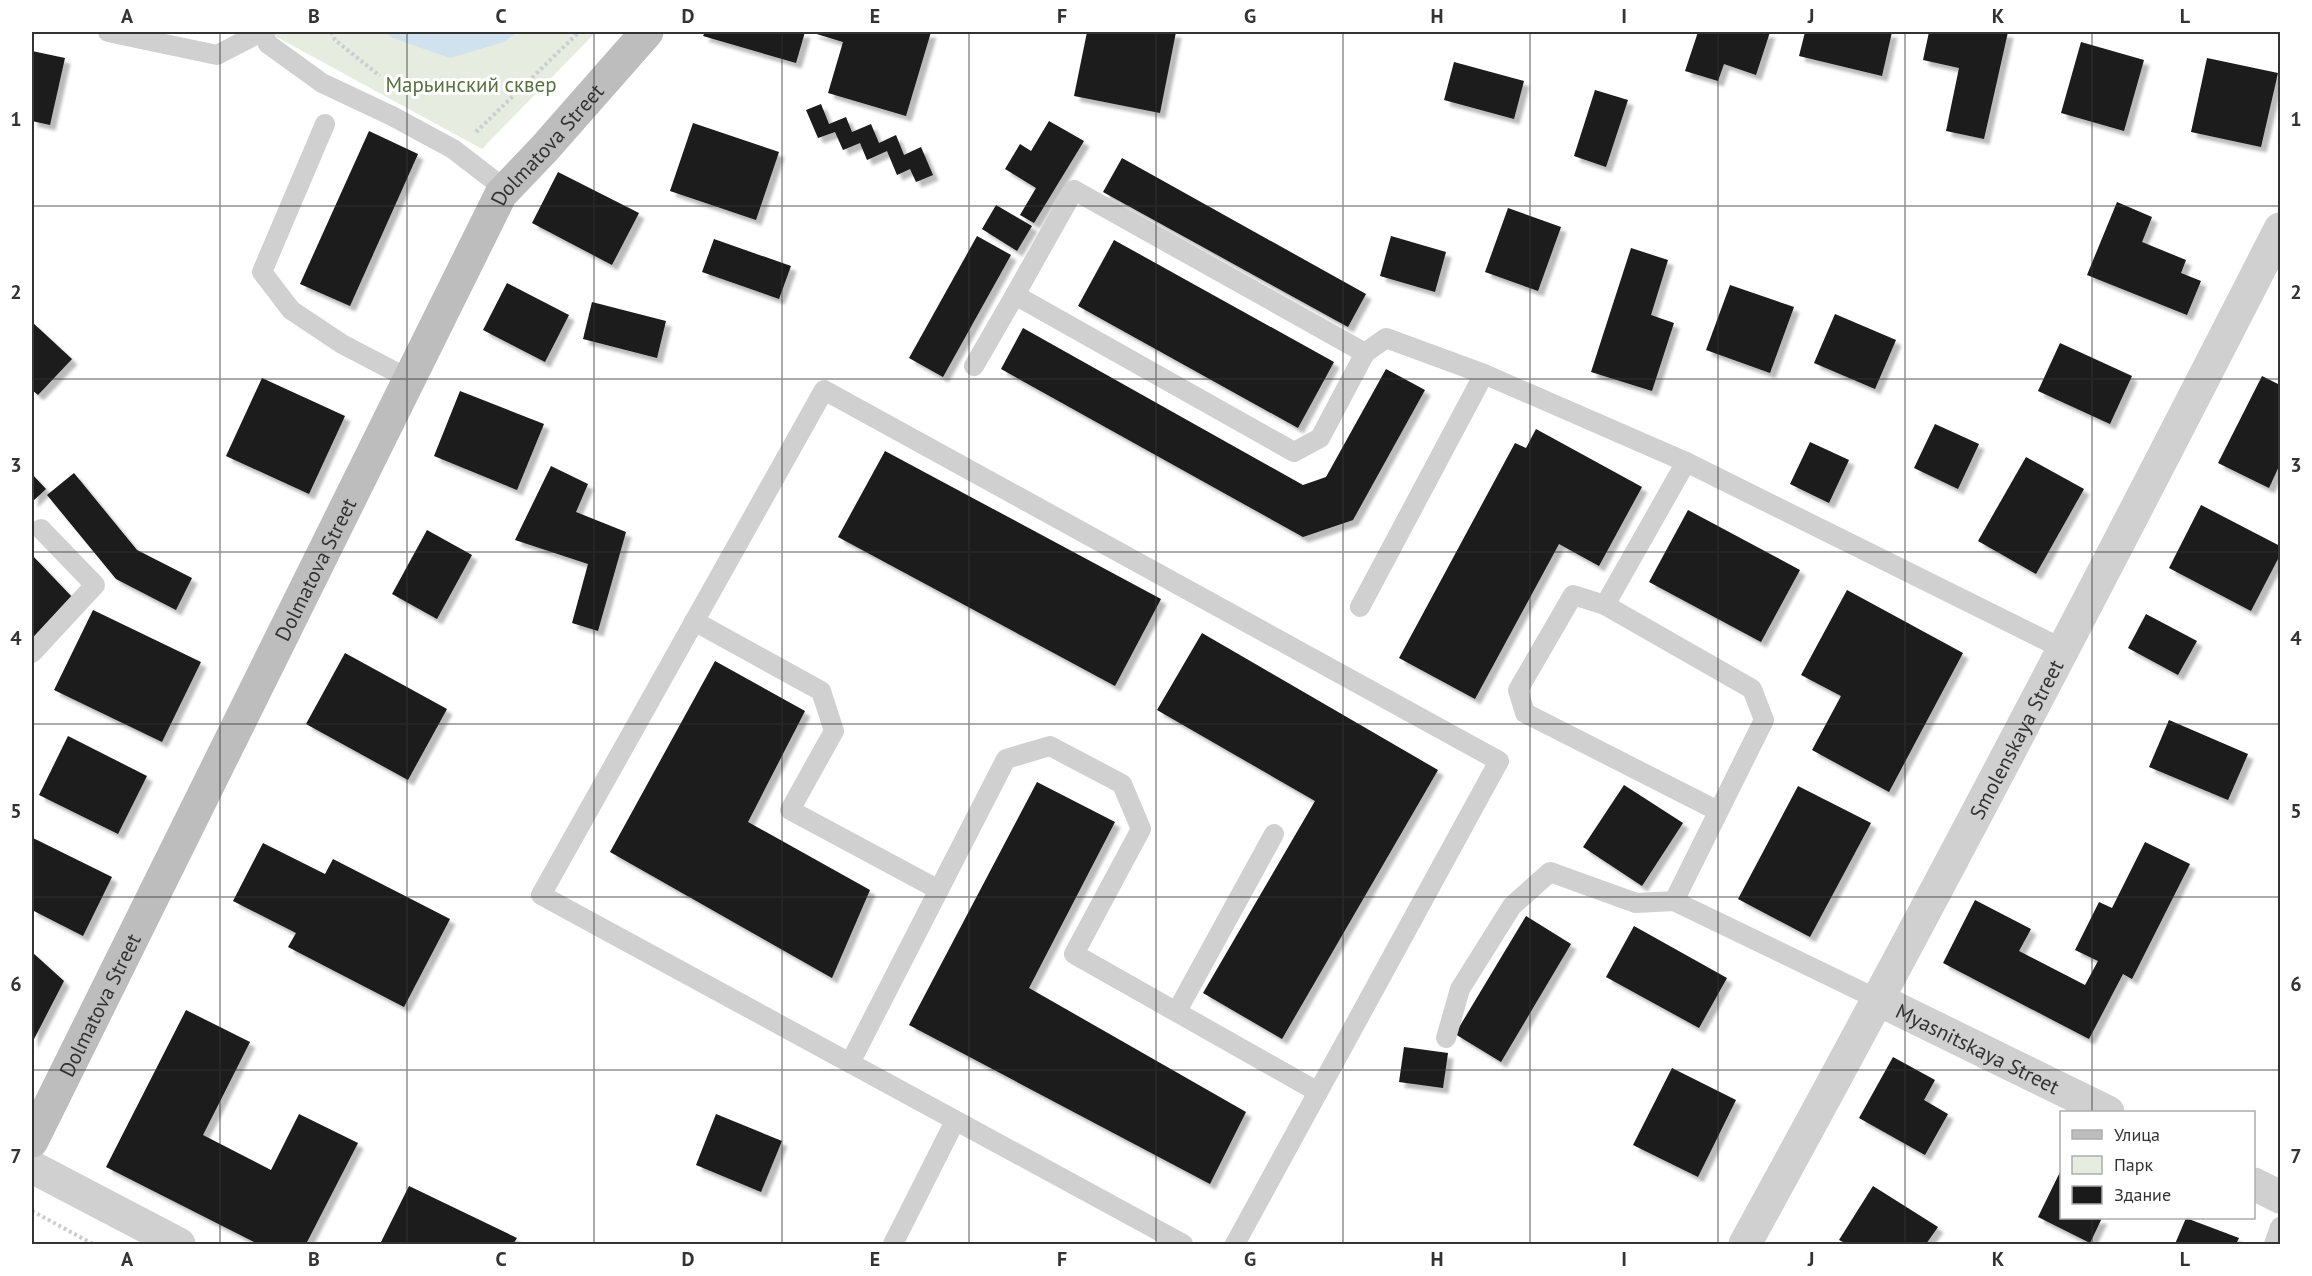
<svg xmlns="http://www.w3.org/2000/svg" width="2312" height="1276" viewBox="0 0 2312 1276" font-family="'PT Sans',sans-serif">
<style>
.green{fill:#e6ecdf}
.water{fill:#cfe2ee}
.building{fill:#1a1a1a;filter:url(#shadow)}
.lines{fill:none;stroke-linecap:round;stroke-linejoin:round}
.path{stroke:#cdcdcd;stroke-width:4;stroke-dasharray:3 3;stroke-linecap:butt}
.service{stroke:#d0d0d0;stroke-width:20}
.minor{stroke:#d0d0d0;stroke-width:33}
.tertiary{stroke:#d0d0d0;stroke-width:33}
.secondary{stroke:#bdbdbd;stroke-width:33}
.grid{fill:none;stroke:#333;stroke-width:1.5;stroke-opacity:0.55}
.labels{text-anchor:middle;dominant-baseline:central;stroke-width:6;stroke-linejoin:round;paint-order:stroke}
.park-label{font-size:21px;fill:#56703f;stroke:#fff}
.street-label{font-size:21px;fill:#333;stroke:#fff}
.neatline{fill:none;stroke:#333;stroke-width:2}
.grid-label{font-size:20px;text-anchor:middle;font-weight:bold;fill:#333}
</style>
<defs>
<filter id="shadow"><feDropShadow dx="5.5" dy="5.5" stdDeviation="1.5" flood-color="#0004"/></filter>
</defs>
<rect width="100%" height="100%" fill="#fff"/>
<path class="green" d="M274,32h322l-114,117 -209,-114z"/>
<path class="water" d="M383,32h134l-13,10 -54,16 -57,-20z"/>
<g class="building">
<path d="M705,32h100l-9,31 -93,-27z"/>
<path d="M810,32h121l-25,84 -78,-23 15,-51z"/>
<path d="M1087,32h89l-16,81 -86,-17z"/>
<path d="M1698,32h72l-14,43 -32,-11 -6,17 -33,-10z"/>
<path d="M1805,32h87l-10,44 -83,-20z"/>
<path d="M1929,32h79l-24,107 -38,-8 13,-63 -36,-8z"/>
<path d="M2081,42l63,18 -20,71 -63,-18z"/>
<path d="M32,51l33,7 -15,67 -18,-4z"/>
<path d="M2207,58l71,15 -17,74 -70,-15z"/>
<path d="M1454,62l70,19 -10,38 -70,-19z"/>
<path d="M1595,90l33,10 -22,67 -32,-11z"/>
<path d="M821,104l8,20 17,-7 6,15 19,-8 8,19 17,-8 8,20 17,-8 12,28 -17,7 -6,-13 -13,6 -10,-24 -20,9 -7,-17 -17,7 -8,-18 -17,6 -12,-28z"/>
<path d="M1049,121l35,20 -50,82 -14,-8 16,-27 -31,-19 15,-25 11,7z"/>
<path d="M693,123l86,29 -23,68 -86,-29z"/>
<path d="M369,131l49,23 -68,152 -50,-22z"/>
<path d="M1122,158l244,136 -18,33 -245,-135z"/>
<path d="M558,172l81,41 -27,52 -80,-42z"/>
<path d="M2117,202l35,15 -10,25 44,18 -5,13 20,8 -14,34 -100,-40z"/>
<path d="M996,205l36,21 -15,25 -35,-22z"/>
<path d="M1508,208l53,19 -23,64 -53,-19z"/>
<path d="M977,236l34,19 -68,122 -34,-19z"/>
<path d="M1391,236l55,16 -11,40 -55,-16z"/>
<path d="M714,239l77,27 -12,33 -77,-27z"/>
<path d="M1114,240l220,122 -36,66 -220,-122z"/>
<path d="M1631,248l37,12 -17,55 23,8 -22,68 -61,-19z"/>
<path d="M507,283l62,32 -24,47 -62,-32z"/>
<path d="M1730,285l64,22 -24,66 -64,-23z"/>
<path d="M592,302l74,19 -9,37 -74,-19z"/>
<path d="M1835,314l61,26 -21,49 -61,-26z"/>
<path d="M32,322l40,37 -34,36 -6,-5z"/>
<path d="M1023,328l280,157 23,-8 60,-108 39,21 -72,130 -50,17 -302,-168z"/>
<path d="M2060,343l72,33 -22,48 -72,-33z"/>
<path d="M2262,376l18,9v79l-11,24 -51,-25z"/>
<path d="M262,378l83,38 -36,78 -83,-38z"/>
<path d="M460,391l84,33 -27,66 -83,-34z"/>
<path d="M1935,424l44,20 -21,45 -44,-21z"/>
<path d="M1536,429l106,58 -43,79 -40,-22 -84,155 -76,-41 116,-215 11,5z"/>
<path d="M1810,442l39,18 -20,43 -39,-19z"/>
<path d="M885,451l276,148 -46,87 -277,-149z"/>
<path d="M2026,457l58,32 -48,85 -58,-33z"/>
<path d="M551,466l37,18 -12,28 50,20 -28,99 -26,-8 16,-59 -73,-24z"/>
<path d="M74,473l63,77 55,28 -16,32 -60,-31 -69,-84z"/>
<path d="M32,474l14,15 -14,13z"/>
<path d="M2201,505l79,41v9l-29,56 -82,-43z"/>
<path d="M1688,510l112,60 -39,72 -112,-60z"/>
<path d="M427,530l45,25 -35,64 -45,-25z"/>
<path d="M32,555l42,44 -42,41z"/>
<path d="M1847,590l116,63 -74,139 -77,-42 29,-54 -40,-21z"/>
<path d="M93,610l108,52 -39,80 -108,-52z"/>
<path d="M2146,614l51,27 -19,34 -50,-27z"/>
<path d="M1202,633l236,137 -156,269 -79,-46 112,-192 -158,-91z"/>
<path d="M345,653l102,56 -39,71 -102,-56z"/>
<path d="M715,661l90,50 -57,111 122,68 -38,88 -222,-126z"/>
<path d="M2169,720l79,34 -20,46 -79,-33z"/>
<path d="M68,736l79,40 -29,58 -79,-39z"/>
<path d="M1037,782l78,40 -86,166 217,124 -36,72 -301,-159z"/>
<path d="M1624,785l59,38 -41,63 -59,-39z"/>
<path d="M1798,786l73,37 -61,114 -72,-38z"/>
<path d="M33,838l79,39 -29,59 -51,-26z"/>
<path d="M2145,842l45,22 -58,115 -9,-5 -34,65 -146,-76 32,-63 56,29 -12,22 66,34 13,-24 -23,-11 24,-48 13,6z"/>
<path d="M263,843l62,31 8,-15 117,60 -46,88 -116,-60 8,-14 -63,-32z"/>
<path d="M1526,916l45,28 -70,118 -46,-28z"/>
<path d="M1634,926l93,52 -28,50 -93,-51z"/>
<path d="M32,952l32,29 -32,62z"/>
<path d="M186,1010l64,32 -47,93 68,35 28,-56 59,29 -52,101h-48l-152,-77z"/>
<path d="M1404,1047l44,6 -5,35 -44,-6z"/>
<path d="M1893,1057l42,23 -11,20 24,14 -23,41 -66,-37z"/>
<path d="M1672,1068l64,32 -38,77 -65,-32z"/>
<path d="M716,1114l66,27 -21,51 -65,-27z"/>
<path d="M2062,1168v50h40l-12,25 -52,-26z"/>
<path d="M409,1186l108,52 -4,6h-133z"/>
<path d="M1873,1186l65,41 -12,17h-79l-8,-4z"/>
<path d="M2186,1218l53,20 -3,6h-61z"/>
</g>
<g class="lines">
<g class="path">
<path d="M331,32l4,8 45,36"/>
<path d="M476,132l103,-100"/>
<path d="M32,1211l61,33"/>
</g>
<g class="service">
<path d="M108,32l109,23 44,-23"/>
<path d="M262,32l6,12 54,39 70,33 61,33 52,40"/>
<path d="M325,124l-63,148 29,38 51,34 67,35"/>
<path d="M1015,295l59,-105 291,163"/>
<path d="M974,366l41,-71 279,157 26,-14 45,-85 21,-15 98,36"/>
<path d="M1686,462l-81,143 147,84 12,31 -90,181 205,99"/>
<path d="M1605,605l-32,-10 -55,95 7,23 193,98"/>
<path d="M1360,607l124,-233 202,88 379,188"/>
<path d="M694,621l127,70 13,40 -44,79 149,80"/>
<path d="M32,653l63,-68 -54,-56"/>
<path d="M1177,1011l97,-177"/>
<path d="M1446,1038l14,-49 52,-83 38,-34 86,31 38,-2"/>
<path d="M850,1063l156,-304 44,-13 72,38 19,45 -67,125 244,138"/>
<path d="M893,1244l62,-123"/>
<path d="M1183,1244l-642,-349 283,-505 675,371 -264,483"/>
<path d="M2274,1244l6,-17"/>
</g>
<g class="minor">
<path id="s1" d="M1879,1000l229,112"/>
<path d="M2254,1184l26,13"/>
</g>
<g class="tertiary">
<path d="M32,1167l147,77"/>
<path id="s2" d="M1745,1244c184,-335 361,-674 535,-1015"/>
</g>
<path class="secondary" id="s3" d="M32,1141l469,-947 43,-45 103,-117"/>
</g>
<path class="grid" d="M220,32v1212M407,32v1212M594,32v1212M782,32v1212M969,32v1212M1156,32v1212M1343,32v1212M1530,32v1212M1718,32v1212M1905,32v1212M2092,32v1080M32,206h2248M32,379h2248M32,552h2248M32,724h2248M32,897h2248M32,1070h2248M2092,1218v26"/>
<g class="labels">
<g class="park-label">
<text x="471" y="84">Марьинский сквер</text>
</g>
<g class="street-label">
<text stroke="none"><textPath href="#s3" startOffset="1124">Dolmatova Street</textPath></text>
<text stroke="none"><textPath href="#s3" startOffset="638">Dolmatova Street</textPath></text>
<text stroke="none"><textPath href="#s2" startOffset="573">Smolenskaya Street</textPath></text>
<text stroke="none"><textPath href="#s3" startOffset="152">Dolmatova Street</textPath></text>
<text stroke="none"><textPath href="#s1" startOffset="110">Myasnitskaya Street</textPath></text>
</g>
</g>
<rect width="2312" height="1276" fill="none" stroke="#ffffff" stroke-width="66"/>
<rect x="2060" y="1111" width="195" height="108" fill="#ffffff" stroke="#adadad" stroke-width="1.5"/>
<rect x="2072" y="1130" width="30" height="9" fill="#bdbdbd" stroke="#adadad" stroke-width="1.5"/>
<text x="2114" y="1141" font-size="18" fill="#333333">Улица</text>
<rect x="2072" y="1156" width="30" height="18" fill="#e6ecdf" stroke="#adadad" stroke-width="1.5"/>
<text x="2114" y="1171" font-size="18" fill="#333333">Парк</text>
<rect x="2072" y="1186" width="30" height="18" fill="#1a1a1a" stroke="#adadad" stroke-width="1.5"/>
<text x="2114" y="1201" font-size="18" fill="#333333">Здание</text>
<rect x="33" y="33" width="2246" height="1210" class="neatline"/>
<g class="grid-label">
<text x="127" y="23">A</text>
<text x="314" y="23">B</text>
<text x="501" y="23">C</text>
<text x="688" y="23">D</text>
<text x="875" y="23">E</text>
<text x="1062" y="23">F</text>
<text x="1250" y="23">G</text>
<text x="1437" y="23">H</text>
<text x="1624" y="23">I</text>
<text x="1811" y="23">J</text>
<text x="1998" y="23">K</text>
<text x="2185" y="23">L</text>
<text x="16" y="126">1</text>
<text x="2296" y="126">1</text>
<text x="16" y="299">2</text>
<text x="2296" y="299">2</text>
<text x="16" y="472">3</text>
<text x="2296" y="472">3</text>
<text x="16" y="645">4</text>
<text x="2296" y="645">4</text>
<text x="16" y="818">5</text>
<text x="2296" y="818">5</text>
<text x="16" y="991">6</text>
<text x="2296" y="991">6</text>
<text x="16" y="1163">7</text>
<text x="2296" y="1163">7</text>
<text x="127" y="1266">A</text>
<text x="314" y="1266">B</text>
<text x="501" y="1266">C</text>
<text x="688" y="1266">D</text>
<text x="875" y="1266">E</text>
<text x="1062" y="1266">F</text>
<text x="1250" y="1266">G</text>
<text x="1437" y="1266">H</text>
<text x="1624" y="1266">I</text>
<text x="1811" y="1266">J</text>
<text x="1998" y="1266">K</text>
<text x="2185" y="1266">L</text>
</g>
</svg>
